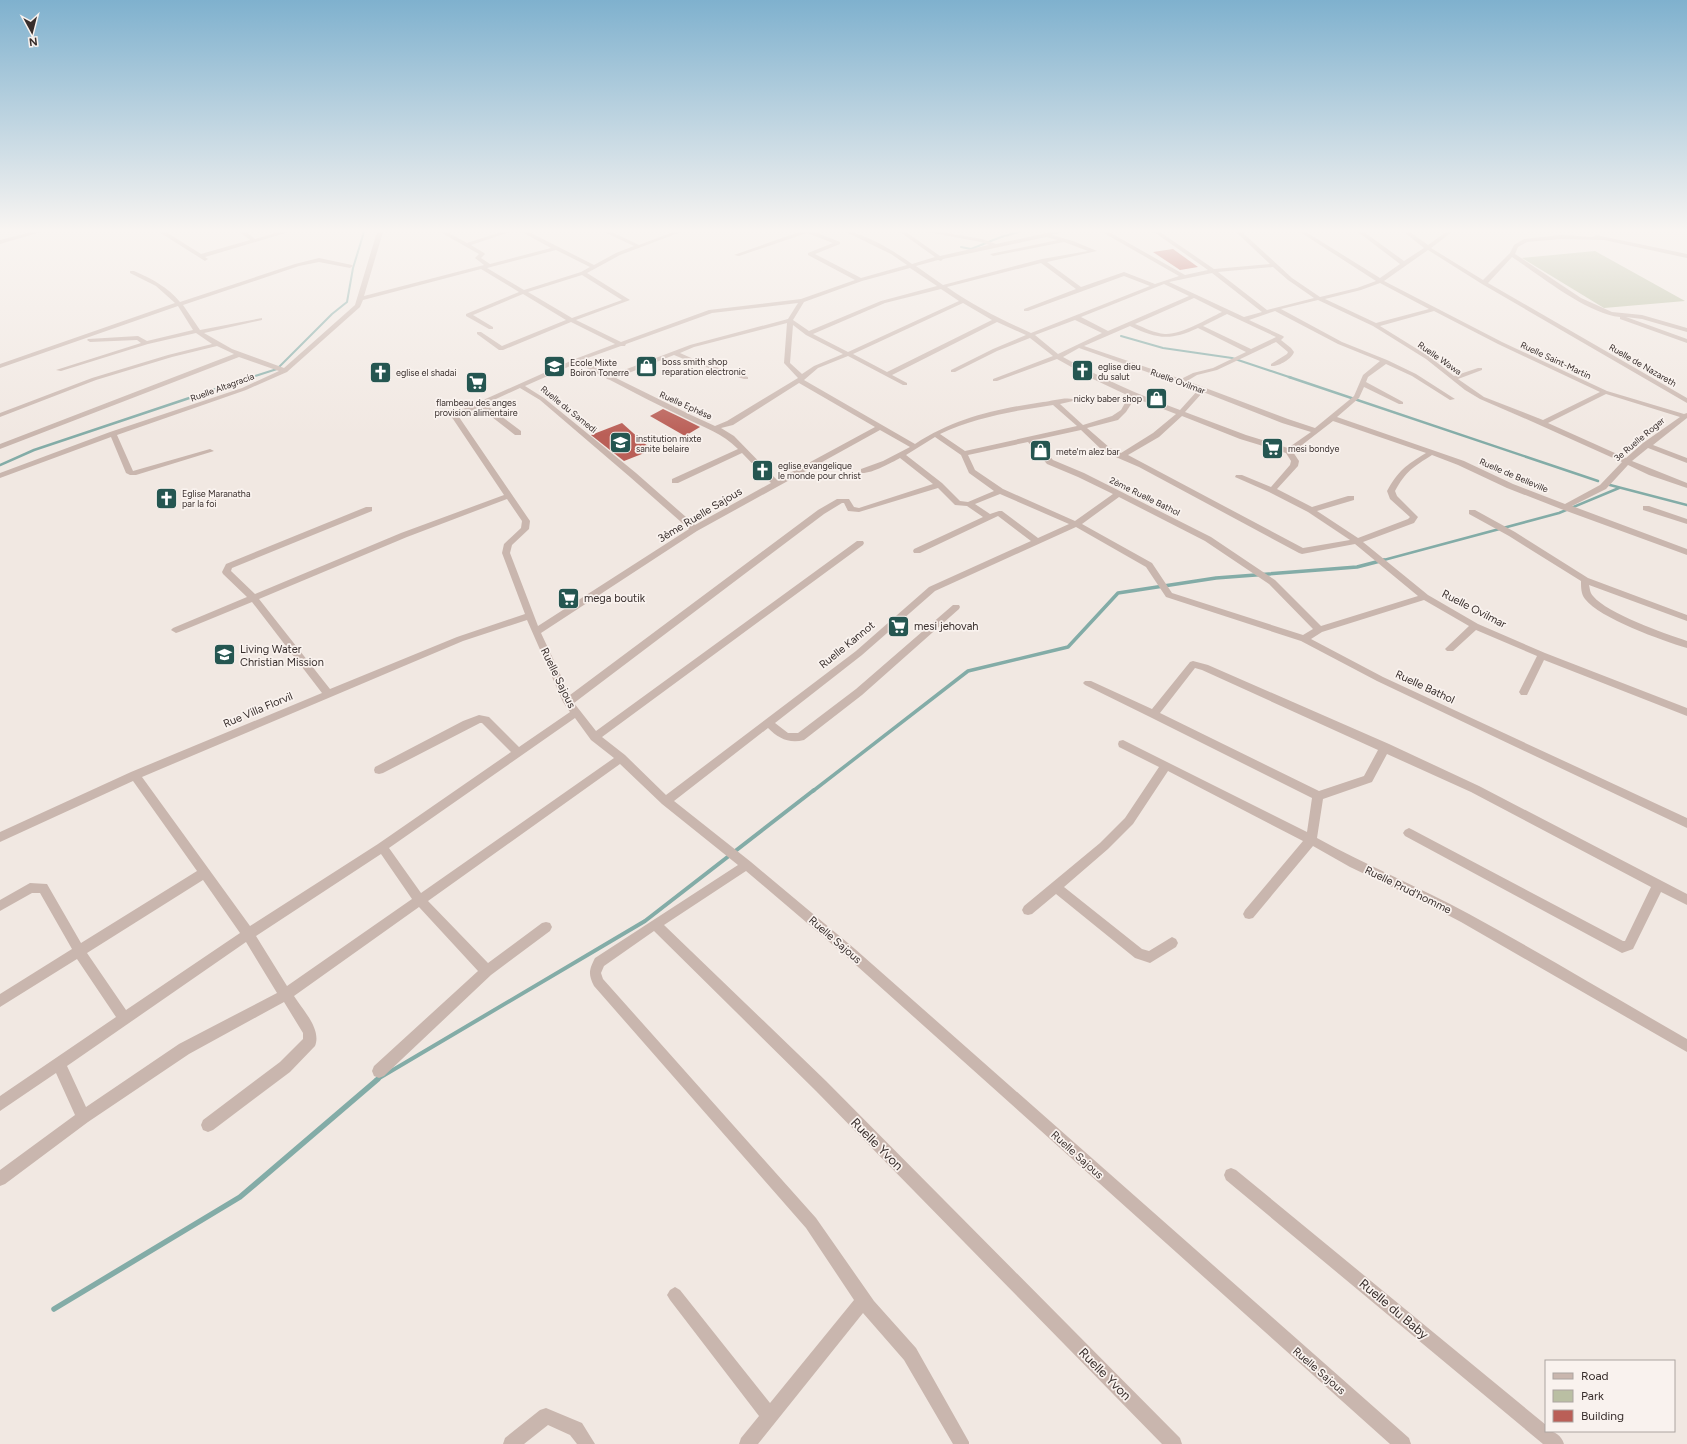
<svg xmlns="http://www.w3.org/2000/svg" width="1687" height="1444" viewBox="0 0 1687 1444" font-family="Figtree,sans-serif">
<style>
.green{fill:#babfa3}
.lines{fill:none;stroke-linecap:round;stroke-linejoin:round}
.stream-far4{stroke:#83aca7;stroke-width:2}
.stream-far3{stroke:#83aca7;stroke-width:2.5}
.stream-far2{stroke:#83aca7;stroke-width:3.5}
.stream-far1{stroke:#83aca7;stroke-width:4}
.stream{stroke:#83aca7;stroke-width:5.5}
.building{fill:#ba5f57}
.minor{fill:#c9b6ae;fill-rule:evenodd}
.labels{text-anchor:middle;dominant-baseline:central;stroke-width:3.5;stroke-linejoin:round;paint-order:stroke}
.far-street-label{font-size:9px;fill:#382e2c;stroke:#f9f2ee}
.far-poi-label{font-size:9px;fill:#382e2c;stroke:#f9f2ee;text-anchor:start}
.street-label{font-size:11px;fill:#382e2c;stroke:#f9f2ee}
.poi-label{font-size:11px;fill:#382e2c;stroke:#f9f2ee;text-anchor:start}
.near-street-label{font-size:13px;fill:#382e2c;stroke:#f9f2ee}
</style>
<rect width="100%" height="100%" fill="#f1e8e2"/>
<path class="green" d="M1595,251l90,50 -81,7 -82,-50z"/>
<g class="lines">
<g class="stream-far4">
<path d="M961,247l10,2 30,-12 18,-5"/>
<path d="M1121,336l42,12 69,10 60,20"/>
<path d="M249,378l28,-9 55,-55 15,-12 6,-34 11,-36"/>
</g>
<g class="stream-far3">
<path d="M1289,377l309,104"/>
<path d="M0,465l34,-15 218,-73"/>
<path d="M1610,485l77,20"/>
<path d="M1380,561l179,-48 60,-25"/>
</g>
<path class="stream-far2" d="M813,791l155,-120 100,-24 50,-54 98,-15 141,-11 27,-7"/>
<path class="stream-far1" d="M376,1080l269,-159 169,-131"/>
<path class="stream" d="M54,1309l186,-112 138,-118"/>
</g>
<g class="building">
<path d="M1173,249l25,18 -18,3 -27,-18z"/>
<path d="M663,409l21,10 16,8 -15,9 -35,-20z"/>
<path d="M622,423l30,27 -28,11 -33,-26z"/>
</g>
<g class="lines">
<g class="minor">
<path d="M31,232h10l-41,12v-4z"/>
<path d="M159,232h7l35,22 49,-14 -10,-8h6l9,7 24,-7h10l-84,25 3,2 -3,2z"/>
<path d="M377,232h6l-19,64 120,-31 -9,-7 4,-4 -39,-22h7l20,11 34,-11h9l-39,13 13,8 1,1 -4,4 9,6 61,-16 -29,-16h7l65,33 22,-12 18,-7 -30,-14h8l27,13 34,-13h8l-61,23 -33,18 43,27 -54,20 45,22 88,-32 92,-11 54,-19 -47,-25v-2l25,-10 -26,-10 -68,23 -5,-1 65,-23h16l25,10v2l-25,10 46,24 46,-13 -16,-11 -45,-22c18,0 51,21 66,32l23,-7 -35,-25h6l34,24 49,-11 -8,-3 -54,-10h14l41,7 14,5 55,-12h12l-11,3 21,6 24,10 -50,11 34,25 43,-15 31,12 24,-8 -77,-44h7l76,43 23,-5 -54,-38h6l54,37 56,-5 -34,-32h6l50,46 28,19 37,-9 19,-7 -76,-49h6l74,46 20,-14 -42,-32h6l40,29 20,-13 -20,-16h6l18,13 18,-13h6l-21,16 52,32 27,-27 4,-8 10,-6 37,-4 32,2 3,-2 91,19v4l-83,-18 -43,-1 -34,3 -9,5 -3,7 66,44 31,14 30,3 45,13v4l-45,-13 -16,-2 61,22v4l-67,-24v-2c-34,-4 -79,-41 -108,-60l-24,26 199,115v5l-205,-119 -54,-34 -44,31 118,61 105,49 77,23 3,-1v5l-34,27 34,13v5l-39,-15 -16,13 55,22v5l-38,-13 -21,-10 -22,24 -34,17 115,43v6l-126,-46 -54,-21 -49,-23 -26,-10c-19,12 -26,16 -37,36l2,5 21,21 -4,6 -51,19 65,53 50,29 67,29 142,55v8l-143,-56 -17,35h-6l-2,-3 18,-36 -61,-26 -23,21h-6l-2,-2 2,-2 22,-21 -45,-26 -102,32 -11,7 72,38 304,141v10l-310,-147 -76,-40 -135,-44 -20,-30 -70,-40 -141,64 -73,64 -87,68 13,10h10l58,-44 97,-84h6l1,2 -1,2 -97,86 -58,45c-15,4 -26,-2 -36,-12l-94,73 77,61 104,87 554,489 2,6h-21l-543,-487 -101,-86 -82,54 162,156 354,357 2,6h-20l-346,-353 -162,-160 -50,35 -3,7 2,6 213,239 58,83 42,47 53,94v2h-16l-49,-84 -41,-47 -105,131h-19l2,-6 18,-22 -89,-116 -3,-5 3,-5 5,-3 5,3 90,113 84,-103 -48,-72 -212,-242c-6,-12 -5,-16 1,-28l143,-93 -76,-61 -42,-40 -192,137 60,62 54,-40 4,-1 4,1 2,4 -2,4 -59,44 -107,101 -5,2 -5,-2 -2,-5 2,-5 104,-95 -59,-64 -125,89c8,13 28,33 21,50l-25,26 -77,58 -5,2 -5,-2 -2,-5 2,-5 77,-58 23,-23v-6l-19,-31 -95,52 -101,68 -83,62 -5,2v-16l75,-55 -19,-42 -56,38v-15l116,-79 -39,-58 -77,48v-13l72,-45 -32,-56h-8l-32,18v-11l30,-17 17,1 34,59 116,-72 -64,-90 -133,61v-10l131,-60 191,-79 -70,-91 -73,30 -3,1 -5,-3 2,-2 74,-31 -24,-23 -1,-2 4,-8 140,-57h6v4l-140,57 -1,3 24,23 146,-61 103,-38 -53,-79 1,-2 123,-55 40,-15 -44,-22 -68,28h-4l-22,-16v-2h4l21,14 64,-26 -43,-26 -50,21 20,12v2h-4l-23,-13v-2l53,-22 -38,-23 -118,31 -3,7 -73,65 -41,18 -129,45 16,36 77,-22 4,2 -78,24h-6l-4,-2 -15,-36 -111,41v-5l110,-41 132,-44 37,-17 -40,-14 -239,92v-5l234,-90 -17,-8 -45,11 -76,23 -96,37v-4l92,-35 76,-23 44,-11 -16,-11 -48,11 -87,27 -5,-1 85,-27 -4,-3 -47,2 -3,-2 1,-1 50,-3 9,5 46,-11 -15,-24 -178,62v-4l175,-61 -19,-17 -26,-13v-2h4c18,8 34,16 46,31l115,-38 24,-6 33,7 1,1 -3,2 -31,-6 -20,4 -116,39 17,25 62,-12v2l-58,13 28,16 52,19 71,-63zM1046,237l12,3 -68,14 3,2 71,-14 24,9 -46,8 -99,26 -27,-19 22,-6 3,1 2,-2zM556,250l34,17 -9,5 -57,18 -37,-22zM1041,263l35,26 -52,20v2h4l96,-35 26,10 -119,47c-29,-13 -57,-27 -84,-46zM1273,267l15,13 26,18 -47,12 -49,-38zM910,268l27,18 -56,15 -72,30 -16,-11 11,-18 58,-21zM1212,273l50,39 -18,5 -75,-35zM582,275l40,25 -50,18 -44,-26zM1380,283l49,26 -53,14 -51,-24 36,-9zM1164,284l25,12 -81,35 -27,-14zM941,289l18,12 -111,51 -35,-18 72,-31zM1194,298l28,14c-15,7 -41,23 -57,22 -11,-1 -20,-6 -30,-10zM1318,300l55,26 53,33 39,31 15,9 53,23 89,40 -22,23 -35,19 -52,-20 -49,-23 -127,-44 22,-19 5,-11 35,17h4v-2l-37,-20 2,-5 18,-13 26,12 38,24 5,-1 -39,-25 -29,-14 -45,-18 -61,-33zM798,303l-10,16 -98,26 -79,30 -29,-15 39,-14h4l1,-2 86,-31zM963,303l29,17 -105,52 -34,-18zM1275,311l63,33 42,17 -17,14 -9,21 -39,32 -27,-9 -101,-38 10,-6 20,-5 59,-28 12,10 -1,2 -16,10v2c7,1 21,-7 23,-14l-3,-4 -10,-8 3,-3 -1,-1 -34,-16zM1434,311l64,33 102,48 -57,28 -59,-23 -26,-18 24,-9v-2h-4l-24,8 -24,-19 -50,-31zM1227,314l49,23 -25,12 -48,-23zM1075,320l27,13 -44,21 -23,-19zM997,322l29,13 -33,14 -42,21v2h4l42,-21 33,-13 23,18 -60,23v2h4l60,-22 36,20 36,17 -8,14 -9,6 -29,9 -23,-21 13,-3v-2c-9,-2 -21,2 -30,3 -47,7 -88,16 -128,42l-111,-64 14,-12 30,-12 55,29h4v-2l-15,-8zM787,323l-3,40 14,15 -71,43 -12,5 -24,-11 -75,-37 58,-23 22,9 48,15h4v-2l-48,-15 -20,-9 14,-6zM793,325l13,10 37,19 -29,12 -12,8 -12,-11zM1130,326c27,13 40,15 68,2l48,24 -33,16 -20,5 -12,6 -97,-33zM1079,348l119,42 -18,20c-41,-15 -79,-32 -117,-53zM577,363l29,15 1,1 3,1c25,13 50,26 75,38 20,10 37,15 53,31l-66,30v4h6l64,-30 29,30 -76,42 -59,-52 -92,-75 -19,-12zM799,383l76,44 -98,53 -43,-44 -13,-8 12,-3zM520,388l20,12 90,77 59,52 -151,97 -28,-73 2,-8 17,-16 1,-8 -71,-104 20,-10 36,28h6v-4l-36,-27zM1203,392l79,31 29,9 -23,16 -42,-13 -61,-23zM1606,394l74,23 -37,26 -17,15 -78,-35zM1135,398l41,16 -23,19 -32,20 -11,-5 -23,-20 31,-8 8,-8zM1053,405l24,21 -112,25 -25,-17c36,-17 74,-23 113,-29zM1182,416l58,23 46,14 5,8 -1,4 -19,22 -29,-12h-6l-1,2 34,15 39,20 42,28 -47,8 -175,-93 31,-18zM1333,421l93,32c-21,13 -27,17 -39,38l3,8 20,18 -2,2 -50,19 -41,-27 37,-11v-4h-6l-36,11 -35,-18 21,-23 1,-5 -6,-9zM880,430l30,17 -27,14 -22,8v4c10,1 30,-10 39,-15l33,26 -74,24 -5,-1 -5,-8h-12l-19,11 -248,185 -29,-62 156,-102zM1081,430l23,22 35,15 160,86 3,1 53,-10 63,52 -97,30 -46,-46 -64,-43 -127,-64 -31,-13 -18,-20zM935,437l26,18 8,18 25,18 -26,11 -8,-1 -18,-18 -36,-28zM1028,442l19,22 31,13 35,17 -38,27 -72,-32 -28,-19 -7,-15zM938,488l17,17 12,1 16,11 -69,32 -1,2 1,2h6l78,-37 33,25 -102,46 -73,64 -190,144 -41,-40 -23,-18 261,-192 1,-2 -1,-2h-6l-261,190 -22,-28 250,-189 18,-11h2l4,8 11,1zM1000,494l69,30 -31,14 -36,-27h-3l-9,3 -15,-10zM1119,497l86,44 64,43 44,45 -10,6 -131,-42 -20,-30 -70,-39zM507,499l15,22 -1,7 -17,16 -2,9 23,61 -68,23 -127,52 -71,-90 148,-62zM527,620l36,82 7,10 -51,35 -30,-30 -10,-2 -16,6 -88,46 -1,3 1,3 4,1 4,-1 97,-50h2l29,29 -133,92 -128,82 -108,-149 321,-136zM575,718l16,22 23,18 -193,135 -32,-45zM381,854l31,45 -125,87 -31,-50zM203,880l37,53 -114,77 -39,-57zM246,942l31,51 -98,51 -93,63 -19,-41z"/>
<path d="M1643,506h6l38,13v5l-44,-14z"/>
<path d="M1469,510h6l40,22 73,46 99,37v6l-98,-36c1,4 1,8 4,11 15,18 71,37 94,45v7c-24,-7 -88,-30 -102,-49 -4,-5 -4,-12 -4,-18l-72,-45 -40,-22z"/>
<path d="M1193,661l15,4 181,79 90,42 208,108v11l-26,-13 -28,57 -11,4 -217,-117 -2,-3 2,-3 4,-2 4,2 210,111h2l26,-54 -180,-95 -84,-38 -15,28 -49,17 -6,39c49,27 102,49 152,76 73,40 145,83 218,125v13l-226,-130 -46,-24 -65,-31 -37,-21 -60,72 -4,1 -4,-1 -2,-4 2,-4 58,-69 -135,-70 -35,53 -25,25 -44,38 78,62 7,2 23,-14 4,2 2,4 -2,4 -26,16 -15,-5 -79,-64 -24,20 -4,1 -4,-1 -2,-4 2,-4 76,-63 25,-25 34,-51 -40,-20 -1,-3 1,-3 4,-1 184,92 5,-34 -162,-81 -65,-32 -2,-2 2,-2h6l61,28 38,-47zM1195,668l7,2 176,80 -14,26 -45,15 -159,-78z"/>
<path d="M1231,1168l5,2 310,255v6c9,0 15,4 18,13h-21l-317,-264 -2,-5 2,-5z"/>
<path d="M546,1408l36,15 13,21h-18l-7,-9 -22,-10 -24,19h-21l2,-6 35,-28z"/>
</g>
</g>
<linearGradient id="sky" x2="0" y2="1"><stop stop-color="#7fb1ce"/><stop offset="0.53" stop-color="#f9f5f2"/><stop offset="1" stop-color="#f9f5f2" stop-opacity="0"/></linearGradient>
<rect width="1687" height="435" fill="url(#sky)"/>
<defs>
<symbol id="shop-square" viewBox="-11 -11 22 22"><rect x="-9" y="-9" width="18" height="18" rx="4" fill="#255651" stroke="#f9f2ee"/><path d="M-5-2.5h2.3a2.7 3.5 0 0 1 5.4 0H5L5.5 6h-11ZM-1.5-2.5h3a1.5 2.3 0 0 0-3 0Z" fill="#fff"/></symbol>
<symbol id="school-square" viewBox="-11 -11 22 22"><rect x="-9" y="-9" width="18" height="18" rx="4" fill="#255651" stroke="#f9f2ee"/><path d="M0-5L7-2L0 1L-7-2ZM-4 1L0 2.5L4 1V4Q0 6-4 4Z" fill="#fff"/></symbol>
<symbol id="church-square" viewBox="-11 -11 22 22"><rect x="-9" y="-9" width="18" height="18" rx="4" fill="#255651" stroke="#f9f2ee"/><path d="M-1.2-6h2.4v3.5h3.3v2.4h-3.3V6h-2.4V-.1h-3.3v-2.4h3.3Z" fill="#fff"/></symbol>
<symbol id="supermarket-square" viewBox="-11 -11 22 22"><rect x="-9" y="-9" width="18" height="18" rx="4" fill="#255651" stroke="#f9f2ee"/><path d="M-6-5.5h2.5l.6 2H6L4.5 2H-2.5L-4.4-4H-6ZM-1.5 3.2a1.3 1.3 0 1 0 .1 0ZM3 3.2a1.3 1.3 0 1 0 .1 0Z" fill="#fff"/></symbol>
</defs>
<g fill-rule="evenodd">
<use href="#shop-square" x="634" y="354" width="25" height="25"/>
<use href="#school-square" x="542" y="354" width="25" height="25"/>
<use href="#church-square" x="1070" y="358" width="25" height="25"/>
<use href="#church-square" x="368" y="360" width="25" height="25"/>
<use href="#supermarket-square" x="464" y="370" width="25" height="25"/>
<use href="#shop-square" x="1144" y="386" width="25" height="25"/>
<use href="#school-square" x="608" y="430" width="25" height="25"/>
<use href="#supermarket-square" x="1260" y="436" width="25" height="25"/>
<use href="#shop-square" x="1028" y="438" width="25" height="25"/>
<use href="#church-square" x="750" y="458" width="25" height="25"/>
<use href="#church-square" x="154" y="486" width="25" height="25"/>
<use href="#supermarket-square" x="556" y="586" width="25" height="25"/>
<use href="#supermarket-square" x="886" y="614" width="25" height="25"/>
<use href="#school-square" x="212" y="642" width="25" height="25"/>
</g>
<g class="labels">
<g class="far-street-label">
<text transform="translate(1440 358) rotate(35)">Ruelle Wawa</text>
<text transform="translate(1556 360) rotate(25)">Ruelle Saint-Martin</text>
<text transform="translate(1643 365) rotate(30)">Ruelle de Nazareth</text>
<text transform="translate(1178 381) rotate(20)">Ruelle Ovilmar</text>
<text transform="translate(222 387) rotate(-20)">Ruelle Altagracia</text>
<text transform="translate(686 405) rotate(24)">Ruelle Ephése</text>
<text transform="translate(569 409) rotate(39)">Ruelle du Samedi</text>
<text transform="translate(1639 439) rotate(-40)">3e Ruelle Roger</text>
<text transform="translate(1514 475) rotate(23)">Ruelle de Belleville</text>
<text transform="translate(1145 496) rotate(26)">2ème Ruelle Bathol</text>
</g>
<g class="far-poi-label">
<text x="662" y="361">boss smith shop<tspan x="662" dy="10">reparation electronic</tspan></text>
<text x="570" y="362">Ecole Mixte<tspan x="570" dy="10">Boiron Tonerre</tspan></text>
<text x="1098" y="366">eglise dieu<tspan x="1098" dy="10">du salut</tspan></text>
<text x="396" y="372">eglise el shadai</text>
<text x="1142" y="398" text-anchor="end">nicky baber shop</text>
<text x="476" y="402" text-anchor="middle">flambeau des anges<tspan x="476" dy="10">provision alimentaire</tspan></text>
<text x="636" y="438">institution mixte<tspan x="636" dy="10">sanite belaire</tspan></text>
<text x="1288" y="448">mesi bondye</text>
<text x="1056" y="451">mete'm alez bar</text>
<text x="778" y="465">eglise evangelique<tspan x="778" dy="10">le monde pour christ</tspan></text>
<text x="182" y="493">Eglise Maranatha<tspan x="182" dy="10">par la foi</tspan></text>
</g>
<g class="street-label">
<text transform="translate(700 515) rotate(-31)">3ème Ruelle Sajous</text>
<text transform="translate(1474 609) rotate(27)">Ruelle Ovilmar</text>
<text transform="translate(847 645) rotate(-39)">Ruelle Kannot</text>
<text transform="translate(558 678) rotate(64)">Ruelle Sajous</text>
<text transform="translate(1425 687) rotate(25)">Ruelle Bathol</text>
<text transform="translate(258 710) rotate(-23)">Rue Villa Florvil</text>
<text transform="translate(1408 890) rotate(26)">Ruelle Prud'homme</text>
<text transform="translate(835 940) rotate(41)">Ruelle Sajous</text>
<text transform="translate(1077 1155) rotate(42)">Ruelle Sajous</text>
<text transform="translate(1319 1371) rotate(41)">Ruelle Sajous</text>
</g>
<g class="poi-label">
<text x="584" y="598">mega boutik</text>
<text x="914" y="626">mesi jehovah</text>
<text x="240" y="649">Living Water<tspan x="240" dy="13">Christian Mission</tspan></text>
</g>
<g class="near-street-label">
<text transform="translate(877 1144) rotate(45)">Ruelle Yvon</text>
<text transform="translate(1394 1309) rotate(40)">Ruelle du Baby</text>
<text transform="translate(1105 1374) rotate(45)">Ruelle Yvon</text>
</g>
</g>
<rect x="1545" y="1360" width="130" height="72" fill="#f9f2ee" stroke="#aca4a0"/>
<rect x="1553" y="1373" width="20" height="6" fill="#c9b6ae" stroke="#aca4a0"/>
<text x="1581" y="1380" font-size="12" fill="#382e2c">Road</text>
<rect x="1553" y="1390" width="20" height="12" fill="#babfa3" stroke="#aca4a0"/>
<text x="1581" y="1400" font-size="12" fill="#382e2c">Park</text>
<rect x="1553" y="1410" width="20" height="12" fill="#ba5f57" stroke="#aca4a0"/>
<text x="1581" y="1420" font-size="12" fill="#382e2c">Building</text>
<g transform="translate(32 32) rotate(173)" stroke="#f9f2ee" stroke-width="3" paint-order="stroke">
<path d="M0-3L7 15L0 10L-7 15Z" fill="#382e2c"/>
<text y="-6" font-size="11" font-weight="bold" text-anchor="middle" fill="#382e2c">N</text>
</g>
</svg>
